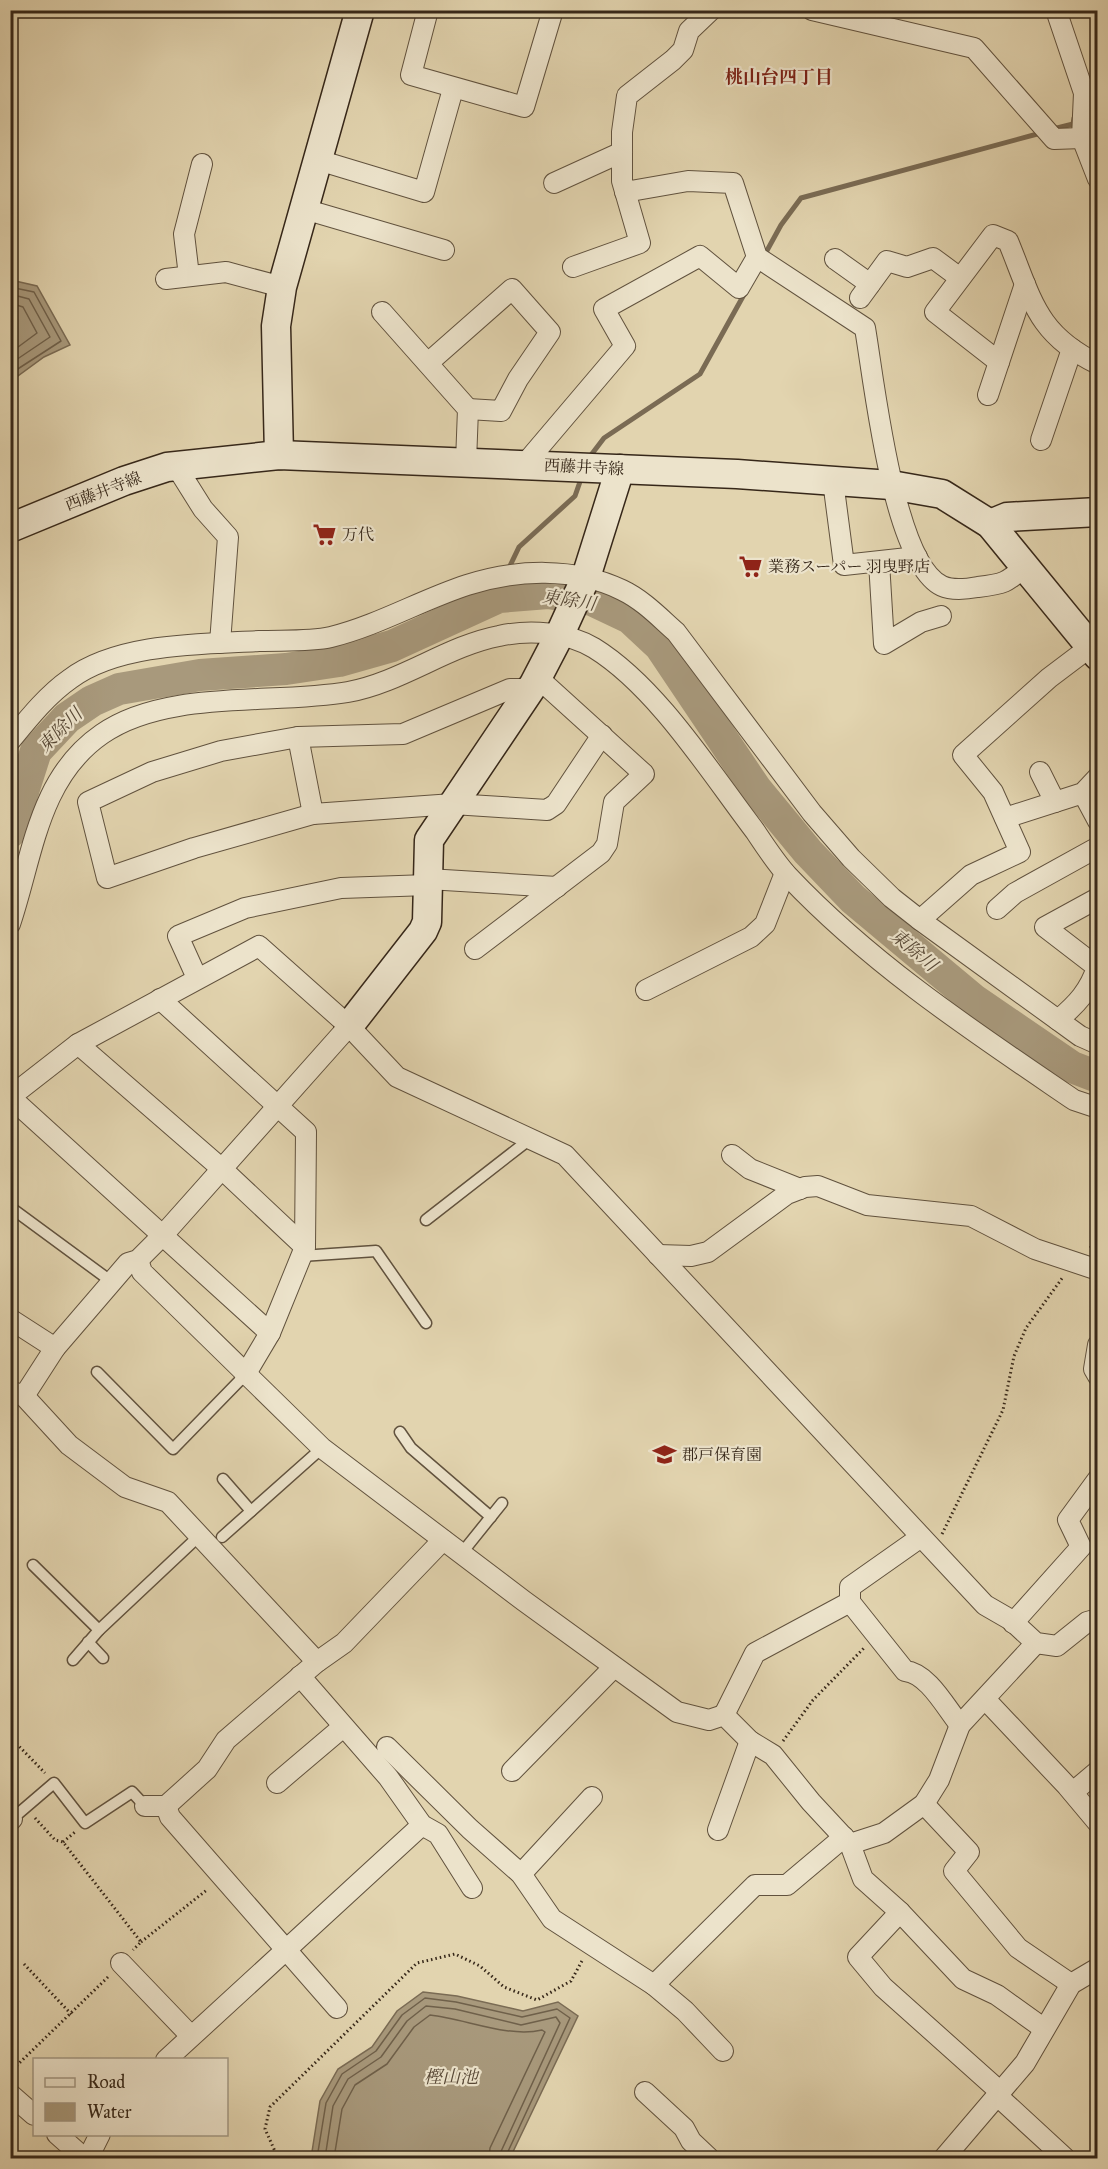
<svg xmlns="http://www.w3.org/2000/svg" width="1108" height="2169" viewBox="0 0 1108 2169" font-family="'IM FELL Great Primer','Noto Serif JP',serif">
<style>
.water{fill:#a8997c;stroke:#7a6b54;stroke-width:1.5}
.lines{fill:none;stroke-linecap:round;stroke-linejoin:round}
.shore{stroke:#6f604a;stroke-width:1.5}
.stream{stroke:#7a6b54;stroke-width:5}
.river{stroke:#a8997c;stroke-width:32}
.lane-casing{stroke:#61523e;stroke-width:13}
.street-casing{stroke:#61523e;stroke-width:22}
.secondary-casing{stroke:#362719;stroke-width:31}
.path{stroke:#362719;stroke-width:3;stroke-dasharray:1.5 3;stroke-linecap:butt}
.lane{stroke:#ece3cb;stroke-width:10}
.street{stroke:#ece3cb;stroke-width:20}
.secondary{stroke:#ece3cb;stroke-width:28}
.labels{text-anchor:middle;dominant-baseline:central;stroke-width:4.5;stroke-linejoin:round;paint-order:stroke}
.street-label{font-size:16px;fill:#362719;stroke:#ece3cb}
.poi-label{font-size:16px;fill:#362719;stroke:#ece3cb;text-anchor:start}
.neighbourhood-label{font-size:18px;font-weight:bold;fill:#7a1f14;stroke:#ece3cb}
.water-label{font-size:18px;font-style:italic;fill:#584937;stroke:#ece3cb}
</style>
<rect width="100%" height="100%" fill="#e2d4af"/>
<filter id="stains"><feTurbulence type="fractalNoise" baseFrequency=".00333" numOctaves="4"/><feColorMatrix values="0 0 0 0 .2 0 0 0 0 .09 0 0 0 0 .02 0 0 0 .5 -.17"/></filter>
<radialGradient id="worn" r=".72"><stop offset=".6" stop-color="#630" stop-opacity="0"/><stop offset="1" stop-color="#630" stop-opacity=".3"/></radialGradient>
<g class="water">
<path d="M11,280l26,6 33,59 -26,12 -33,24z"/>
<path d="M423,1992l34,4 66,15 35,-9 20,14 -68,142h-199l9,-57 18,-32 34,-22 25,-36z"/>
</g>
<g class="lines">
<g class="shore">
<path d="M10,287l24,5 27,49 -51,33"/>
<path d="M10,294l19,5 21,38 -40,27"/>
<path d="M10,303l13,4 14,26 -27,20"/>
<path d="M317,2158l9,-55 16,-29 34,-23 26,-36 23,-17 31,4 66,15 35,-8 13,9 -65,140"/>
<path d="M325,2158l8,-52 15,-27 33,-22 26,-36 19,-15 29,3 66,16 35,-8 4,6 -62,135"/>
<path d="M334,2158l8,-49 13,-24 32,-21 27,-37 16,-12c36,4 78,23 112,15l3,2 -55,116 -1,10"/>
</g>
<g class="stream">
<path d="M1053,129l20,-5 1,-6"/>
<path d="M764,256l17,-31 20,-27 240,-65"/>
<path d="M588,459l16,-21 96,-64 46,-83"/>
<path d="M508,570l11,-23 56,-51 7,-20"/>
<path d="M499,597l5,-16"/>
</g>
<path class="river" d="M10,832l26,-81 31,-33 25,-17 27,-12 81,-14 86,-6 53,-8 53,-15 107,-49 49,-4 44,7 38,18 30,28 96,143 52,63 45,47 121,101 98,67 26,10"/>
<defs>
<g id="lane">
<path d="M10,1207l102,75"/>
<path d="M426,1220l104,-81"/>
<path d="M301,1256l75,-5 50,72"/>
<path d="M97,1372l76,77 72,-74"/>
<path d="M400,1432l11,16 80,69"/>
<path d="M223,1479l28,32"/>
<path d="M222,1537l100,-89"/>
<path d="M461,1554l41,-51"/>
<path d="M33,1565l66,65"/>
<path d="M88,1642l15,16"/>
<path d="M73,1660l26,-30 100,-94"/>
<path d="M12,1819l42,-36 31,40 47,-31 13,14"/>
</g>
<g id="street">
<path d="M428,10l-17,65 113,32 29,-97"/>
<path d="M812,10l162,38 80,91 28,-1"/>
<path d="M1060,10l-2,6 26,77 -2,45 16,41"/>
<path d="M318,160l106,32 29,-103"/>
<path d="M554,183l68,-31"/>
<path d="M625,192l63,-11 45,2 24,74 108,71c9,52 28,235 77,258 11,5 25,3 36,1 26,-3 28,-4 48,-21"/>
<path d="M304,209l140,41"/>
<path d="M835,259l35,25"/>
<path d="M573,267l67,-24 -18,-62v-49l5,-36 46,-36 10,-10 6,-19 22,-21"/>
<path d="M189,276l-5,-42 18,-70"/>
<path d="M166,279l60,-7 56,15"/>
<path d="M860,298l27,-37 20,6 26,-9 27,20"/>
<path d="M382,312l86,97 -2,53"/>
<path d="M999,362l-64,-50 58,-77 15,6c24,58 28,93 90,123"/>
<path d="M428,363l84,-74 38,43 -32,47 -17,32 -33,-2"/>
<path d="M988,395l37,-111"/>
<path d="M1041,440l31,-91"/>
<path d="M524,465l101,-119 -21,-37 96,-53 39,32 18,-31"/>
<path d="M176,466l27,43 25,28 -8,106"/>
<path d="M833,481l11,84 73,-8"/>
<path d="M879,562l5,82 37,-22 20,-6"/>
<path d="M530,689h-20l-107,45 -105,3 -77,14 -69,21 -64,30 19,76 87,-30 119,-34 140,-10 94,6 9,-6 46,-69"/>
<path d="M298,737l15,77"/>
<path d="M10,741c18,-22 37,-46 60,-62 48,-36 131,-35 189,-38 23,-1 50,1 72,-4 48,-12 90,-37 136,-52 49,-16 108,-18 155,5 21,10 37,27 54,42l136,181 39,45 41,40 28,22 160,116 18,8"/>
<path d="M1040,772l15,30"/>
<path d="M1083,793l15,28"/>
<path d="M1005,818l78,-25 15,-16"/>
<path d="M428,879l129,8"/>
<path d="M997,909l18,-16 83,-46"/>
<path d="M920,920l51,-45 49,-23 -27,-60 -30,-37 86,-77 49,-37"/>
<path d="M10,924c23,-68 28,-146 92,-190 65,-45 171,-29 246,-42 54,-10 99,-46 151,-56 31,-7 68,-4 95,12 63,39 116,124 161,183 10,15 21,32 33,45 84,89 186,156 286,224l24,8"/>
<path d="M475,949l126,-96 6,-9 7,-42 30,-28 -107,-97"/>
<path d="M197,978l-19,-42 67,-28 96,-20 87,-3"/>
<path d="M646,990l105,-53 14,-13 20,-51"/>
<path d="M160,999l146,133 -1,115 -35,86 -25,42"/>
<path d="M1058,1020c19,-16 32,-30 39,-53l-52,-40 53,-29"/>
<path d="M78,1044l144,125 83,78"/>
<path d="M10,1097l68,-53 181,-98 90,80 48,51 168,78 420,450 26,15 25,23 21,3 30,-24 11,-3"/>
<path d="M10,1097l260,236"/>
<path d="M732,1155l18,14 50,20"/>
<path d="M658,1255l33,1 17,-4 79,-58 18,-7 13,-1 49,19 104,11 64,33 63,21"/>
<path d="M138,1260l4,12 180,176 202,153 153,111 32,8 15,-5 26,26 23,14 38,47 39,42 13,35 37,33 -42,45 25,30 113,101 7,13 62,57"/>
<path d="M10,1319l45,29"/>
<path d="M1098,1345l-4,24 4,7"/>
<path d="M10,1391l14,5 45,49 56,42 43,15 149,160"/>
<path d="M24,1396l31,-48 73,-85 10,-3 25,-25 186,-209"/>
<path d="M921,1537l-71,50v15l55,69c23,2 41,37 55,54"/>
<path d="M1013,1623l68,-76 -13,-27 30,-41"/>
<path d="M300,1676l88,101 34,48 16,9 34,54"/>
<path d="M985,1699l82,87 31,37"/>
<path d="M724,1715l31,-62 95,-51"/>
<path d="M387,1747l83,82 51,45 31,45 102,66 101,-100h32l57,-48"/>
<path d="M512,1771l102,-104"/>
<path d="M277,1783l66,-56"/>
<path d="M1073,1792l25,-21"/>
<path d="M924,1804l45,48 -15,19 64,77 53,36"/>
<path d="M145,1806h21l41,-37 19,-29 91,-78 27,-19 99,-103"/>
<path d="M166,1806l4,11 167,191"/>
<path d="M10,1821l2,-2"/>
<path d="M718,1830l32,-89"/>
<path d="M850,1844l34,-11 40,-29 15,-24 21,-55 76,-82"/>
<path d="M521,1874l71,-77"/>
<path d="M900,1912l63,67 34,16 46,33"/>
<path d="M121,1963l70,73"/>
<path d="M654,1985l31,26 38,40"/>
<path d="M166,2060l256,-235"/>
<path d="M645,2092l39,36 7,13 18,17"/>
<path d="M10,2094l24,21"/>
<path d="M57,2134l27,24"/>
<path d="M88,2158l12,-24"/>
<path d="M944,2158l81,-95 46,-79 27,-16"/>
</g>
<g id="secondary">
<path d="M279,455l-3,-129 6,-39 78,-277"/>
<path d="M990,524l17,-7 91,-5"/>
<path d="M10,528l114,-47 43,-14 112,-12 458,19 154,11 51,9 48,30 108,132"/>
<path d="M349,1026l74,-95 4,-9 2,-82 105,-156 26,-50 26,-57 34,-108"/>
</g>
</defs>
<use href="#lane" class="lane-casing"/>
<use href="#street" class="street-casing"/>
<use href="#secondary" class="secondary-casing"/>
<g class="path">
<path d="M1090,1248l8,-7"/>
<path d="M942,1534l61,-124 11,-54 12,-28 37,-51"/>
<path d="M10,1737l35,36"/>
<path d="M783,1741l30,-41 52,-53"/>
<path d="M35,1818l20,22 8,2 78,100 -8,8"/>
<path d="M63,1842l12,-10"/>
<path d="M141,1942l67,-53"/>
<path d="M24,1964l48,51"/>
<path d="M10,2072l98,-95"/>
<path d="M278,2158l-13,-29 5,-22 147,-144 38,-9 25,12 24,21 33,13 34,-19 12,-22"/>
</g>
<use href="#lane" class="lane"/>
<use href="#street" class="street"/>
<use href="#secondary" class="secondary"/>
</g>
<defs>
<symbol id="supermarket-bare" viewBox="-9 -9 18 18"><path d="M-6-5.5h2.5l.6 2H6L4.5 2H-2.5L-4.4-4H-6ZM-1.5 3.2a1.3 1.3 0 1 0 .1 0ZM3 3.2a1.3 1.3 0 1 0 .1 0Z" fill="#8f2418" stroke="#ece3cb" stroke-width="2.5" paint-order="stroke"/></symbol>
<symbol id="school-bare" viewBox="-9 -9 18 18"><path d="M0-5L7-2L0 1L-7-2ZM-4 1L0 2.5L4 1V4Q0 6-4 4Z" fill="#8f2418" stroke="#ece3cb" stroke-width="2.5" paint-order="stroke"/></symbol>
</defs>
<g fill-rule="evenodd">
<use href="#supermarket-bare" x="308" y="518" width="33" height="33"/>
<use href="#supermarket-bare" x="734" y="550" width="33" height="33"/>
<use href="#school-bare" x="648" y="1438" width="33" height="33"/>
</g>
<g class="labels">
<g class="street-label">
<text transform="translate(584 467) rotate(3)">西藤井寺線</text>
<text transform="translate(103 491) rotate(-21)">西藤井寺線</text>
</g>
<g class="poi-label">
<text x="342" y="534">万代</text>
<text x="768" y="566">業務スーパー 羽曳野店</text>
<text x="682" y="1454">郡戸保育園</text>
</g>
<g class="neighbourhood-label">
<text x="779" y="77">桃山台四丁目</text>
</g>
<g class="water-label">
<text transform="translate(569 600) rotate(9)">東除川</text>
<text transform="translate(60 730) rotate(-45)">東除川</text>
<text transform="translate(914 950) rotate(40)">東除川</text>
<text x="451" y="2077">樫山池</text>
</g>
</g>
<rect width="1108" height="2169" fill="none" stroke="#e2d4af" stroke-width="36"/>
<rect x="12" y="12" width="1084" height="2145" fill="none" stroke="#362719" stroke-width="3"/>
<rect x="18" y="18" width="1072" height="2133" fill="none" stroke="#362719" stroke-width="1.5"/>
<rect x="33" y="2058" width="195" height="78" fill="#ece3cb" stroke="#a39884" stroke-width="1.5"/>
<rect x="45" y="2078" width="30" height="9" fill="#ece3cb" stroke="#a39884" stroke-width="1.5"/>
<text x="87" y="2088" font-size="18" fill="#362719">Road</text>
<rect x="45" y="2103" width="30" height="18" fill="#a8997c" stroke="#a39884" stroke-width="1.5"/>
<text x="87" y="2118" font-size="18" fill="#362719">Water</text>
<rect width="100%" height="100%" filter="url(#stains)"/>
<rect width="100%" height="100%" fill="url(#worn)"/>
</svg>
